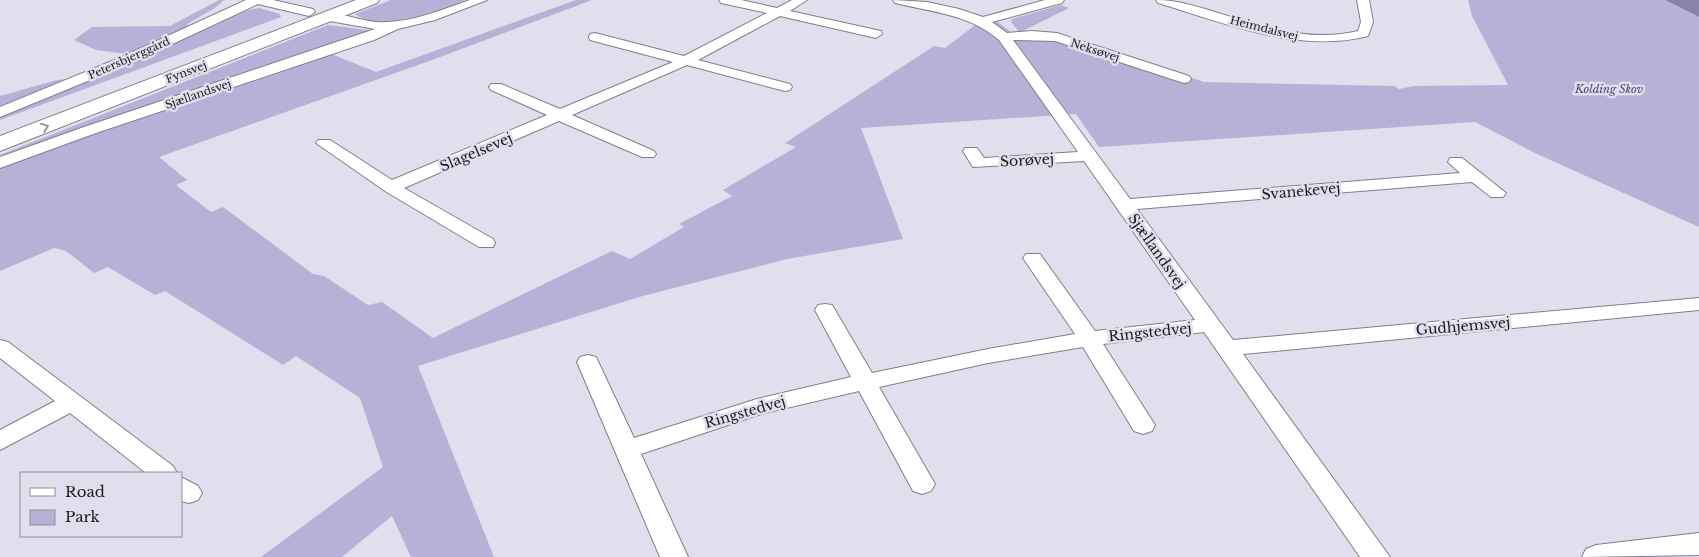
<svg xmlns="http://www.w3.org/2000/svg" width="1699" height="557" viewBox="0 0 1699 557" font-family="'Libre Baskerville',serif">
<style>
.green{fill:#b7b0d7}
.water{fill:#8982a9}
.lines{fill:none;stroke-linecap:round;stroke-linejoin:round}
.street-casing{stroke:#817e8b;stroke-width:2}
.secondary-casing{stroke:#817e8b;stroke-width:2}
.street{fill:#fff;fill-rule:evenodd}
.secondary{fill:#fff;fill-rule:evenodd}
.oneway{stroke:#98989a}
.labels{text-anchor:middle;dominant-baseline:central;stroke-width:5;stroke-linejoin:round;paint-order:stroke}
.far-street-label{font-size:11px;fill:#1a191e;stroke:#e1dfed}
.far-park-label{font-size:11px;font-style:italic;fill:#4e4177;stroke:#e1dfed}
.street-label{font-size:14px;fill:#1a191e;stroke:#e1dfed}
</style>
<rect width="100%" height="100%" fill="#e1dfed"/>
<g class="green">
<path d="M219,0h5l-9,8 -28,16 1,2 -61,28 -31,-4 -22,-10 18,-13 78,-1z"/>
<path d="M391,0h75c-27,9 -85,34 -111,14z"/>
<path d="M576,0h16l-160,60 -273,97 28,23 -11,5 35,27 12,-5 90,67 11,2 44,29 14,-3 51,36 179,-87 18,8 54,-32 -5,-3 53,-28 -9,-6 73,-43 -11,-4 149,-97 11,2 29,-22 24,-4 14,11h8l-9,-11 1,-3 49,-14 8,3 -48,24 39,2 144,48 191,4 4,3 15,-3 94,-1 -36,-69 -4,-16h197l34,17v210l-164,-74 -60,-31 -376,25 -23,-33 -215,14 42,111 -116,20 -148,38 -221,69 76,191h-83l-19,-41 -50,41h-81l122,-90 -23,-69 -64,-42 -13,9 -118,-74 -10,4 -47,-28 -14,6 -28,-22 -12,-3 -54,23v-104l38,-15 291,-99 47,19z"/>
<path d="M259,8l21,6 1,3 -281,103v-4l148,-62 96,-43z"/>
<path d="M328,25l47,6 -375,130v-6z"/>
<path d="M68,79l-68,27v-10l57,-16z"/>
</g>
<path class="water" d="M1665,0h34v17z"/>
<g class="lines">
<defs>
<g id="street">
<path d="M246,0h27l40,9 2,3 -6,4 -51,-12 -124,58 -134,55v-10l124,-51z"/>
<path d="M470,0h17l-52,20 -37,9 -24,11 -278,93 -96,35v-11l84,-30 291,-98 -51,-9 -2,-3 2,-3c15,-3 36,7 53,8 32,2 63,-12 93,-22z"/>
<path d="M719,0h22l36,8 15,-8h15l-17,11 91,20 1,3 -6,4 -96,-22 -82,44 92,24 2,3 -2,3 -5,1 -98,-26 -115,50 82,36 2,3 -2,3h-12l-83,-36 -155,67 89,51 2,4 -2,4h-14l-94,-56 -69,-48 2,-3h12l62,40 155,-65 -56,-25 -2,-3 2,-3h10l59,25 113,-47 -83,-22 -1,-3 1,-3 5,-1 89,23 83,-43 -46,-10z"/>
<path d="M893,0l34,2 32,7 24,8 62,-17h19l-2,3 -70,19 15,11 25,-2 25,2 132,43 2,3 -2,3 -5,1 -129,-42 -42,-1 117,159 330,-26 -12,-11 2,-4h12l44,35 -3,4h-12l-19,-15 -335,27 96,131 466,-42v12l-456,44 147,203h-30l-156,-225 -101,12 52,81 -3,6 -9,3 -9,-3 -51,-84 -95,16 -109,24 56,97 -4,7 -9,3 -9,-3 -54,-100 -98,23 -120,40 47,103h-28l-83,-195 3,-5 8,-2 8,2 38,81 123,-39 94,-22 -36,-67 3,-5 7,-1 7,1 3,5 37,63 116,-24 87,-15 -52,-76 3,-4h14l55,77 100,-11 -111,-159 -111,6 -10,-16 2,-3h12l7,10 94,-6 -79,-112c-30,-26 -67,-28 -104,-37z"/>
<path d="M1156,0c21,0 39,6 59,12 45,14 96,31 143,19l3,-9 -4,-22h12l4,22 -5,14c-71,18 -143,-13 -210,-33z"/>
<path d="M0,340l8,2 165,124 4,7h-31l-76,-60 -70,37v-20l55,-29 -55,-43z"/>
<path d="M181,477l17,9 4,7 -4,7 -9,3 -8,-2z"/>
<path d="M1699,533v22l-117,2 4,-8 10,-4z"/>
</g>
<path id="secondary" d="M356,0h23l-2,3 -377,148v-15z"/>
</defs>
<use href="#street" class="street-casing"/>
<use href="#secondary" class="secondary-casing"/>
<use href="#street" class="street"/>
<use href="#secondary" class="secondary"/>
</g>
<defs><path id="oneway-chevron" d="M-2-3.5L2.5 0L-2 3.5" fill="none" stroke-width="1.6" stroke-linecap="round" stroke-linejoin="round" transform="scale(1.25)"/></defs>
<use class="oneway" href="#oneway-chevron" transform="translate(45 127) rotate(-21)"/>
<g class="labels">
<g class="far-street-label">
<text transform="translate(1264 28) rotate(14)">Heimdalsvej</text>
<text transform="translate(1095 50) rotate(18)">Neksøvej</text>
<text transform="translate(129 58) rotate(-24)">Petersbjerggård</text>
<text transform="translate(186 72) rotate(-21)">Fynsvej</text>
<text transform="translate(198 94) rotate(-19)">Sjællandsvej</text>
</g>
<g class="far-park-label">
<text x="1609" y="89">Kolding Skov</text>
</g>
<g class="street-label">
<text transform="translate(476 152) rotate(-23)">Slagelsevej</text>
<text transform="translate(1027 160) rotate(-3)">Sorøvej</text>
<text transform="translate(1301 191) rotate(-5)">Svanekevej</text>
<text transform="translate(1157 251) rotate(55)">Sjællandsvej</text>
<text transform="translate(1463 326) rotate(-5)">Gudhjemsvej</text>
<text transform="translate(1150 332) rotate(-6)">Ringstedvej</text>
<text transform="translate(745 412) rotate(-16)">Ringstedvej</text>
</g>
</g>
<rect x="20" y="472" width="162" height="65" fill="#e1dfed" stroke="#91909a"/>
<rect x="30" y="488" width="25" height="8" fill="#ffffff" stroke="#91909a"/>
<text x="65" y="497" font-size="15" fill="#1a191e">Road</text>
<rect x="30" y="510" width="25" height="15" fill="#b7b0d7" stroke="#91909a"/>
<text x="65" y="522" font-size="15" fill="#1a191e">Park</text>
</svg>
